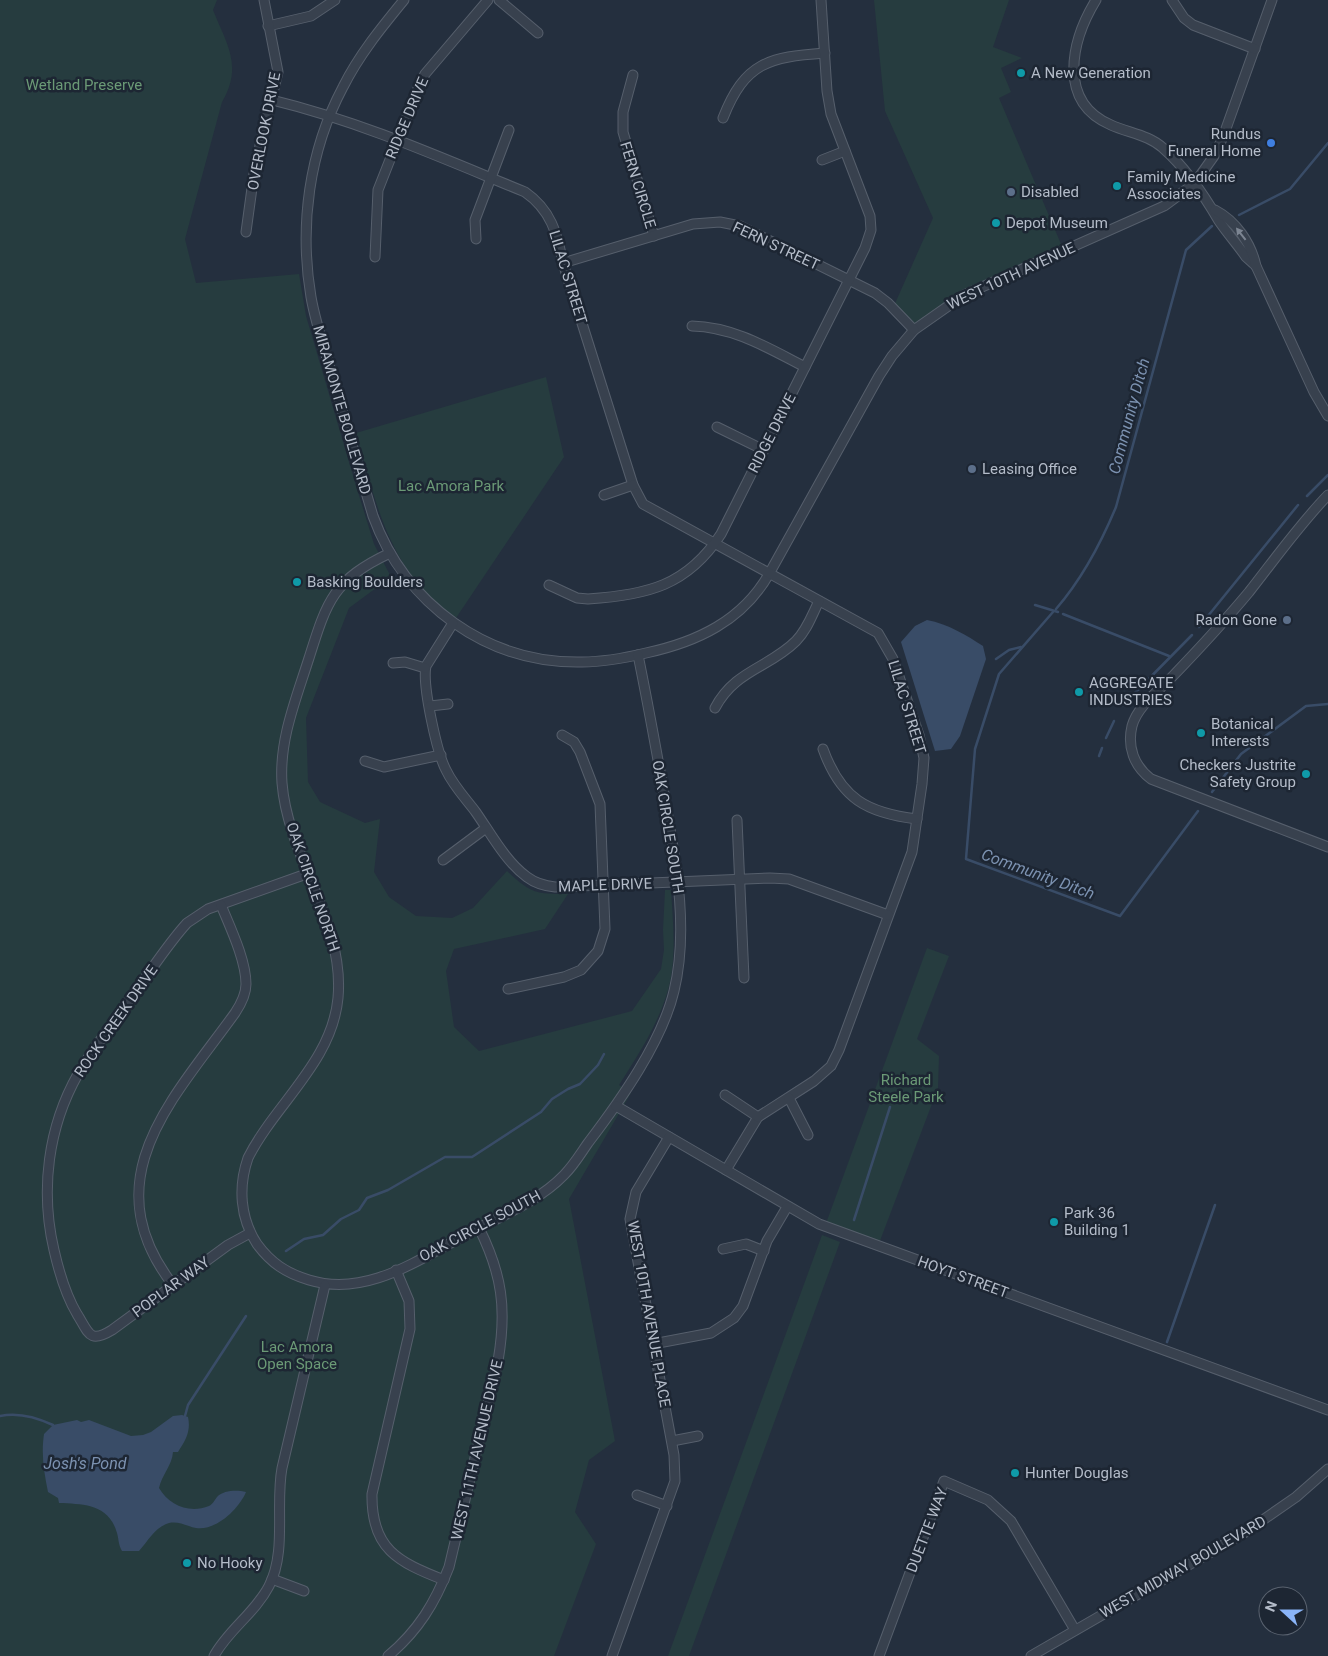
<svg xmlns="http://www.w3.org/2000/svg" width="1328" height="1656" viewBox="0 0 1328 1656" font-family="Roboto,sans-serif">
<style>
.green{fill:#263c3f}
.water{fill:#394c67}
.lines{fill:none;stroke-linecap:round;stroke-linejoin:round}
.stream{stroke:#394c67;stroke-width:2.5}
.minor-casing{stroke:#565f6c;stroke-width:11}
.minor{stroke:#38414e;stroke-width:9}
.oneway{fill:#7c8592}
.culture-dot{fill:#0f9aa8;stroke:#1d2633;stroke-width:2}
.shop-dot{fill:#3f7fe0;stroke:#1d2633;stroke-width:2}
.service-dot{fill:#5c6f8a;stroke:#1d2633;stroke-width:2}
.labels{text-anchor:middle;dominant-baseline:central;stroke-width:5;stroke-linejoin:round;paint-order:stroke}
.poi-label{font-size:15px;fill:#b4bcc9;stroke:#1d2633;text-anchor:start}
.park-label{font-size:15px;fill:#6b9a76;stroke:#1d2633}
.street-label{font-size:15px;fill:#b4bcc9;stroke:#1d2633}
.water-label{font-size:16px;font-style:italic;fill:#7c92b1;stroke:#1d2633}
</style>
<rect width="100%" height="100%" fill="#242f3e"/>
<g class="green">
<path d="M0,0h217l-4,10c14,35 30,56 9,92l-37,137 11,44 103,-9 7,42 48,163 20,65 17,33 -42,31 -43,110 2,64 12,20 45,21 15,-4 -6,53 15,25 27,19 36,2 21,-10 34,-37c24,22 28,23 61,23l-23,35 -91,20 -8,22 8,56 25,24 153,-40 29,-42 3,-19 -1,-20 2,-40h6c2,32 6,69 -3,100 -10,35 -30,65 -49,95l12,8 -62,106 46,242 -26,19 -14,52 21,32 -42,112h-554z"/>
<path d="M874,0h135l-16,47 29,11 -21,10 10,24 -12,6 65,153 -100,44 -50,35 -21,-22 40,-90 -48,-107z"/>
<path d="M546,377l18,80 -108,161c-66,-44 -80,-114 -100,-185z"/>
<path d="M927,948l22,8 -32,83 22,17 -1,32 -60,158 -53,-20z"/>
<path d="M822,1235l18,7 -151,414h-21z"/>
</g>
<g class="water">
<path d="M927,620c21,4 39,15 56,26l3,13 -26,77 -9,13 -16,2 -34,-109 14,-16z"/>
<path d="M182,1415l6,2c3,14 -2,23 -10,35h-5c-1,14 -11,22 -14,36 10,17 30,26 50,18 4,-2 5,-5 8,-9 7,-7 20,-7 29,-5 -7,17 -30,39 -50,36 -10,-2 -17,-7 -27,-5 -15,5 -20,17 -30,28h-17c-4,-7 -3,-11 -5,-18 -8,-29 -34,-29 -58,-30l-1,-5 -10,-6c-4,-20 -7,-37 -4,-58l9,-9 24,-5 4,2 8,-2 42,16 12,-1 8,-3 22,-16z"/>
</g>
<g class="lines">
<g class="stream">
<path d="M1239,215l51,-26 38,-46"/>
<path d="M1307,496l21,-21"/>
<path d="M1035,605l23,7"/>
<path d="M1056,609c26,-30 45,-66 60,-102l70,-257 26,-24"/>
<path d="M1053,612l-54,62 -24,75 -9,110 154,57 78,-105"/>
<path d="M1063,614l106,42"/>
<path d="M1199,627l99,-122"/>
<path d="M996,659l13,-9 12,-3"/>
<path d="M1123,705l69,-70"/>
<path d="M1106,738l8,-17"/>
<path d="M1099,756l3,-8"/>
<path d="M1212,792l29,-38 65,-48 22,-2"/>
<path d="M854,1220l36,-113"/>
<path d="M286,1251l18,-12 19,-4 18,-16 18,-9 8,-12 21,-8 57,-33h27l69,-45 11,-13 16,-10 12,-5 18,-19 6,-11"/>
<path d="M1167,1342l48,-137"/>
<path d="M0,1416c18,-4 36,1 53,9"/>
<path d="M185,1416l3,-11 58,-89"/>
</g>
<defs>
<g id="minor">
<path d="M404,0c-23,28 -45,55 -61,87 -34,64 -44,139 -32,210 5,29 16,59 24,88 12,43 25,87 38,131 32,88 114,148 209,146 21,0 43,-4 64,-9 51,-11 96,-32 123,-79l110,-198 13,-20 22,-26 50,-35 200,-89 30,-22 20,-28 9,-19 49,-137"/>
<path d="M499,0l39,33"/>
<path d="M1096,0c-25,41 -39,102 15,125 18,8 38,10 52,23 23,20 41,47 56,73 8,12 19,24 27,36l10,9"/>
<path d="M1172,0l12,18 9,7 62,24"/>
<path d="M268,26l43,-10 24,-16"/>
<path d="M633,75l-10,37v20l31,104"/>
<path d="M272,100c87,21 170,58 253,92 26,18 32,41 38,71l70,222 10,19 235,129 15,26 26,76 5,23 -2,26 -10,68 -73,198 -8,16 -17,15 -56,36 -32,53"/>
<path d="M723,118c22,-56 46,-61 102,-65"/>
<path d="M822,160l23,-9"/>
<path d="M1215,210c21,11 36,33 41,56l58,126 14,24"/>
<path d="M246,232l9,-66 23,-94 -14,-72"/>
<path d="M476,239l-1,-19 34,-90"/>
<path d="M375,257l3,-67 41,-104 6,-12 63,-74"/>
<path d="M563,263l130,-39 27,-2 20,4 135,67 13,10 26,27"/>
<path d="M692,326c42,1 76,22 113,41"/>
<path d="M717,427l47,23"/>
<path d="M604,495l29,-10"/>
<path d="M1328,495c-29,30 -53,64 -79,97 -25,30 -52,59 -79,87 -13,13 -33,28 -38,47 -5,21 2,40 19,53l177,68"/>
<path d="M390,553c-57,27 -63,48 -81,105 -13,41 -30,82 -27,125 6,75 63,139 56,215 -6,64 -63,106 -90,160 -10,29 -8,60 9,86 14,19 29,29 52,36 59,18 111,-22 162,-48 32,-17 68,-31 93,-57 10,-10 17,-22 24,-32 32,-42 74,-101 86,-152 16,-66 0,-138 -11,-203 -8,-45 -16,-89 -25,-133"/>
<path d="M549,585l28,13 11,1c59,-4 99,-13 133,-65l144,-286 6,-18 -1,-14 -39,-102 -4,-23 -6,-91"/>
<path d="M453,623l-27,43c-4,19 11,87 20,104 7,15 19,28 29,41 15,21 30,50 52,66 8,6 18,9 28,10l215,-9 19,1 99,36"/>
<path d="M393,663l12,-1 20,6"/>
<path d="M430,706l18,-2"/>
<path d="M715,708c20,-38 54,-40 81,-67 11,-11 16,-26 23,-40"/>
<path d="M823,749c18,50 44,64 94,70"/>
<path d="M365,761l19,6 57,-12"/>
<path d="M737,820l7,158"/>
<path d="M443,860l43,-32"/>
<path d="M508,989l56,-12 17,-7 17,-19 7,-22 -5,-125 -20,-52 -6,-10 -12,-7"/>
<path d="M725,1095l33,22"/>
<path d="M789,1098l19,37"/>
<path d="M616,1106l203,118 509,186"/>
<path d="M250,1233l-22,12 -116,85c-23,14 -23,3 -35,-16 -12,-20 -18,-42 -23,-64 -14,-60 -6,-123 24,-176 15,-26 35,-50 52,-75 19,-25 36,-53 57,-76l21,-14 101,-36"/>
<path d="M723,1249l23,-5 18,7"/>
<path d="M396,1270l13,31 1,28 -38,165c-1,55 26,68 72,86"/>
<path d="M173,1285c-82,-106 1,-187 62,-272 6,-9 11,-19 11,-29 0,-24 -16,-57 -25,-79"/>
<path d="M653,1344l58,-11 23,-15 9,-12 24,-65 20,-34"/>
<path d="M672,1441l26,-5"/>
<path d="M637,1495l30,11"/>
<path d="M272,1579l32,12"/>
<path d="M214,1656c14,-26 41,-43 55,-70 18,-35 6,-81 13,-118l43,-183"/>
<path d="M388,1656c30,-25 47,-53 61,-89l49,-206c9,-52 4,-87 -19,-133"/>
<path d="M612,1656l63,-175 -1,-26 -44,-236 6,-27 33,-55"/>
<path d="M879,1656l65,-175 44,19 23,21 64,109"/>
<path d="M1031,1656l213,-123 52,-36 32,-28"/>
</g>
</defs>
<use href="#minor" class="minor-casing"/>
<use href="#minor" class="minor"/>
</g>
<defs><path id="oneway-solid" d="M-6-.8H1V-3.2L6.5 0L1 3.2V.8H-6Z" transform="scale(1.25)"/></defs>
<use class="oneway" href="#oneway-solid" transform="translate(1241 234) rotate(-128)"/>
<g class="culture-dot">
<circle cx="1021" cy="73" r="5"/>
<circle cx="1117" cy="186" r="5"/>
<circle cx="996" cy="223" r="5"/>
<circle cx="297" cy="582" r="5"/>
<circle cx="1079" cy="692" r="5"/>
<circle cx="1201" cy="733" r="5"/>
<circle cx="1306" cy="774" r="5"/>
<circle cx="1054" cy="1222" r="5"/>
<circle cx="1015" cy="1473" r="5"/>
<circle cx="187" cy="1563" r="5"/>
</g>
<circle class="shop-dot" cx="1271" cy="143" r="5"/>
<g class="service-dot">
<circle cx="1011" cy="192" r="5"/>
<circle cx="972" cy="469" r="5"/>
<circle cx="1287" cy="620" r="5"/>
</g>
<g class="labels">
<g class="poi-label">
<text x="1031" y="73">A New Generation</text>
<text x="1261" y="134" text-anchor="end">Rundus<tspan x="1261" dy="17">Funeral Home</tspan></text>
<text x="1127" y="177">Family Medicine<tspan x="1127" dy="17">Associates</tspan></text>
<text x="1021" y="192">Disabled</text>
<text x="1006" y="223">Depot Museum</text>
<text x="982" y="469">Leasing Office</text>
<text x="307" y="582">Basking Boulders</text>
<text x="1277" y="620" text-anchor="end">Radon Gone</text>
<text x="1089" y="683">AGGREGATE<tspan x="1089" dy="17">INDUSTRIES</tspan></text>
<text x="1211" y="724">Botanical<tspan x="1211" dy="17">Interests</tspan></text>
<text x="1296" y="765" text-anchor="end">Checkers Justrite<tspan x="1296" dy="17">Safety Group</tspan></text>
<text x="1064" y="1213">Park 36<tspan x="1064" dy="17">Building 1</tspan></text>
<text x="1025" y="1473">Hunter Douglas</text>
<text x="197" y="1563">No Hooky</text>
</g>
<g class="park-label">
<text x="84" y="85">Wetland Preserve</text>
<text x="451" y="486">Lac Amora Park</text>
<text x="906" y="1080">Richard<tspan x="906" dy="17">Steele Park</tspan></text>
<text x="297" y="1347">Lac Amora<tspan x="297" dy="17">Open Space</tspan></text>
</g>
<g class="street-label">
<text transform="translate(407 118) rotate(-67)">RIDGE DRIVE</text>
<text transform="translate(264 131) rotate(-79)">OVERLOOK DRIVE</text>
<text transform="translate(638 185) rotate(73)">FERN CIRCLE</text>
<text transform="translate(776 246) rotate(25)">FERN STREET</text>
<text transform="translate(1011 276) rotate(-25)">WEST 10TH AVENUE</text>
<text transform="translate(568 277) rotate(73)">LILAC STREET</text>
<text transform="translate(342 410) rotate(74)">MIRAMONTE BOULEVARD</text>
<text transform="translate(772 433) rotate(-63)">RIDGE DRIVE</text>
<text transform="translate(907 707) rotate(73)">LILAC STREET</text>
<text transform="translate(668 827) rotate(81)">OAK CIRCLE SOUTH</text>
<text transform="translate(605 885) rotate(-2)">MAPLE DRIVE</text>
<text transform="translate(313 887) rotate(71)">OAK CIRCLE NORTH</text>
<text transform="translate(116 1021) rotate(-55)">ROCK CREEK DRIVE</text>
<text transform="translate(480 1226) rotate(-28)">OAK CIRCLE SOUTH</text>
<text transform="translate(963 1277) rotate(20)">HOYT STREET</text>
<text transform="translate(171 1287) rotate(-36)">POPLAR WAY</text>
<text transform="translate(649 1314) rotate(80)">WEST 10TH AVENUE PLACE</text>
<text transform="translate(477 1450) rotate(-77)">WEST 11TH AVENUE DRIVE</text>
<text transform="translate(927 1530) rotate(-69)">DUETTE WAY</text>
<text transform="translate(1183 1567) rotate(-30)">WEST MIDWAY BOULEVARD</text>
</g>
<g class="water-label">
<text transform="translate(1129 416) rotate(-75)">Community Ditch</text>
<text transform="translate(1038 874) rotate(20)">Community Ditch</text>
<text x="85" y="1463">Josh's Pond</text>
</g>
</g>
<g transform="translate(1283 1611) rotate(291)"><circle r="24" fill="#1d2633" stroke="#59626f"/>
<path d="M0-4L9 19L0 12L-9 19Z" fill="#8ab4f8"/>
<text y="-8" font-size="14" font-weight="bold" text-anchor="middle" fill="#b4bcc9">N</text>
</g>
</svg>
